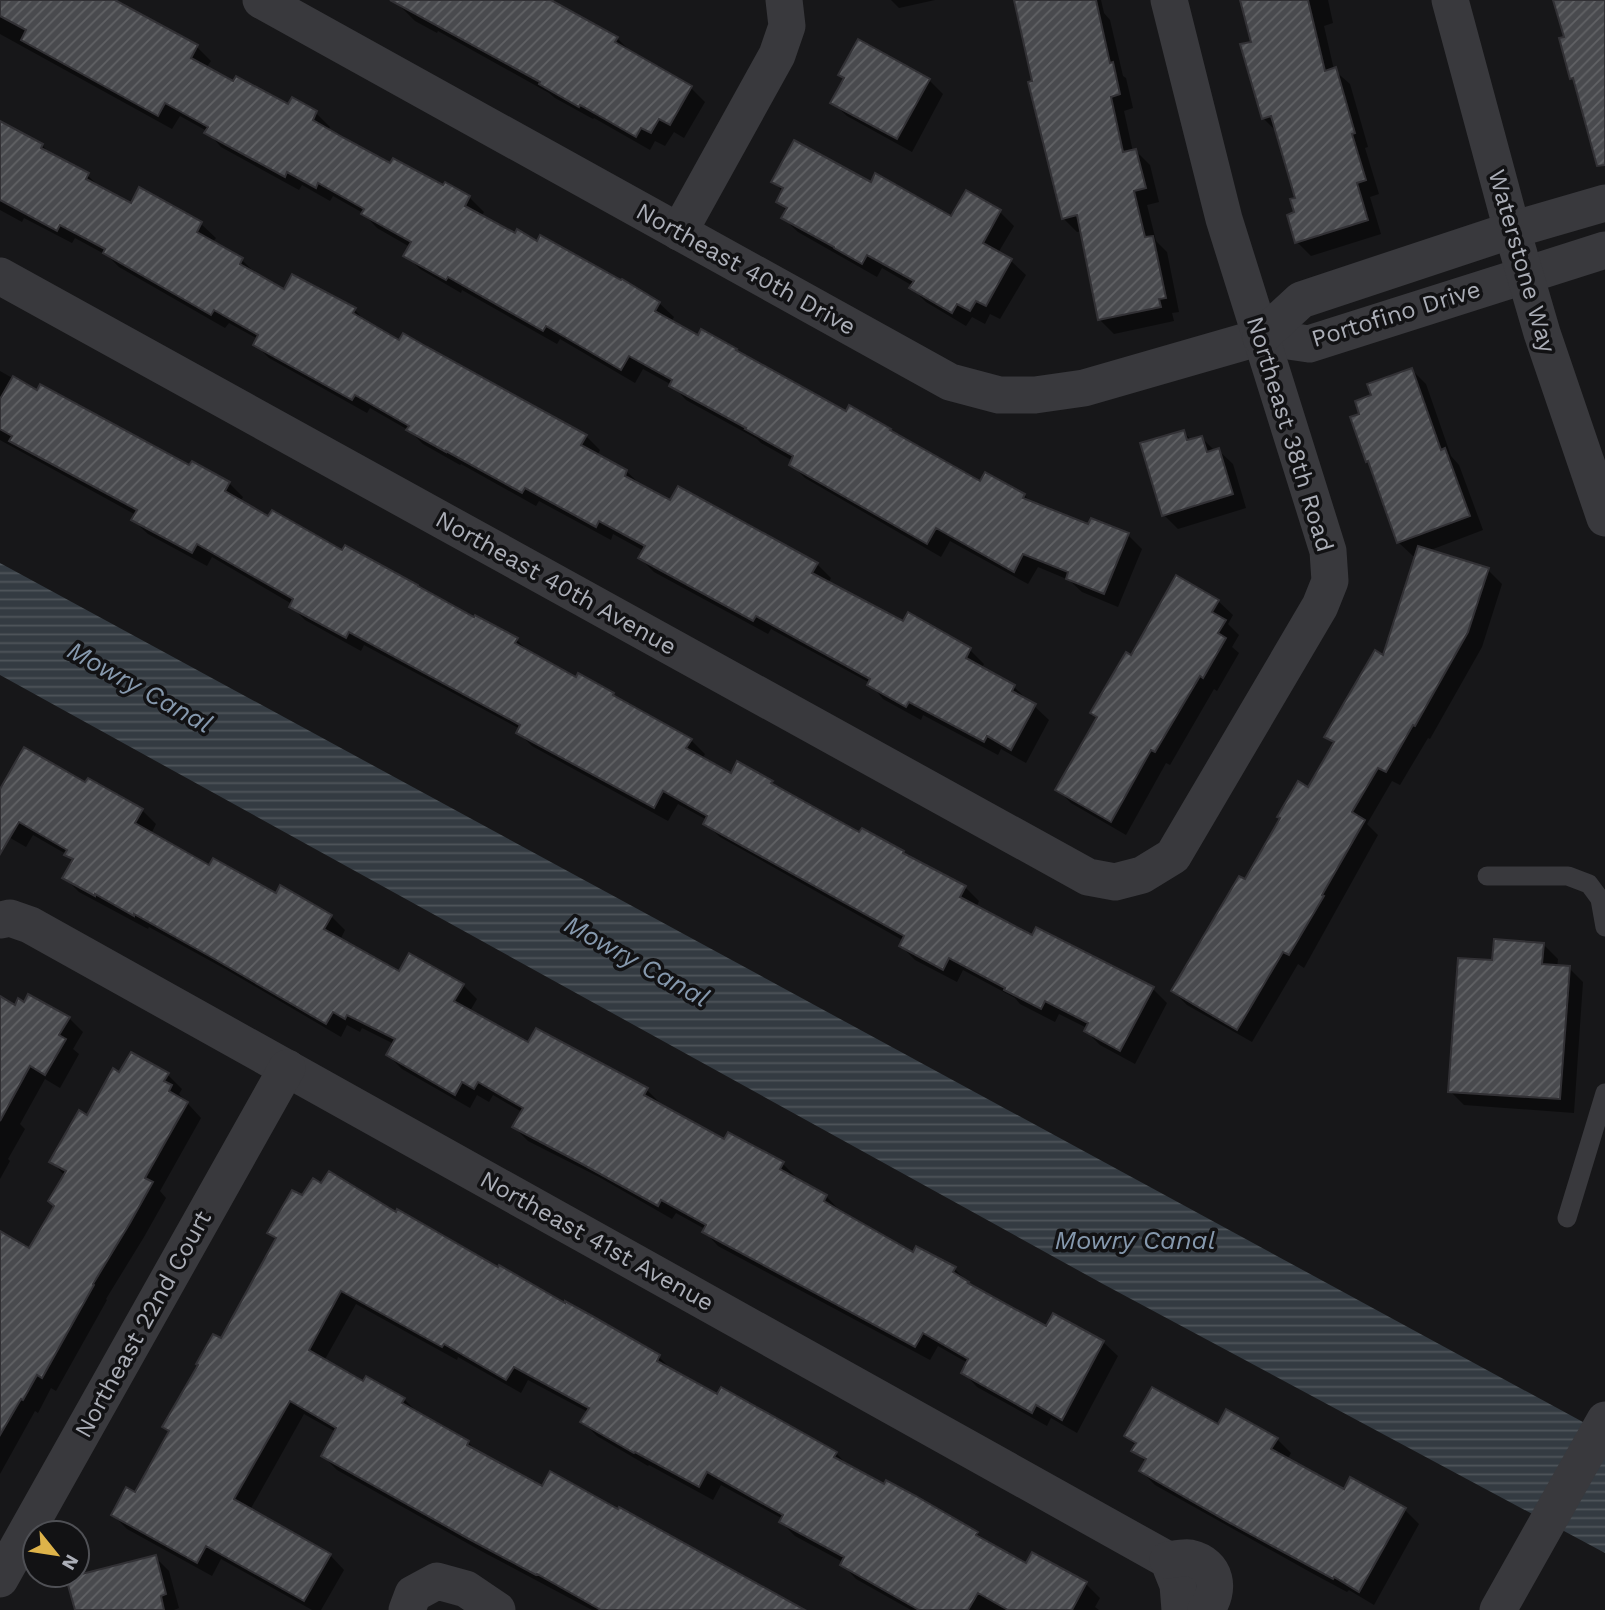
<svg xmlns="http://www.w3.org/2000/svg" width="1605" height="1610" viewBox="0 0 1605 1610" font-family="'Work Sans',sans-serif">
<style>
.water{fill:url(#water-rules)}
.shadow{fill:#0007}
.building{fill:url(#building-hatch);stroke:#323135;stroke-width:2}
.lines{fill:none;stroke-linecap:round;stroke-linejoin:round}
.service{stroke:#39393d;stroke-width:19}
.minor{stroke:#39393d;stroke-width:37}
.labels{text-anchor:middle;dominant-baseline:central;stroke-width:7;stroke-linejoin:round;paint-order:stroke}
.street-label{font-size:24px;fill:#abaeb7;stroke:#121214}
.water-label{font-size:26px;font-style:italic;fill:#8699ae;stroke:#121214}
</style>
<defs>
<pattern id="water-rules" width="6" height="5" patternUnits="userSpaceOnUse" patternTransform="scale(1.75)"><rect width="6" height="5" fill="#343b42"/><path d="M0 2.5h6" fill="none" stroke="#4f555b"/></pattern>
<pattern id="building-hatch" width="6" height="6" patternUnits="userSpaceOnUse" patternTransform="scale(1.75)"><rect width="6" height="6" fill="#494a4e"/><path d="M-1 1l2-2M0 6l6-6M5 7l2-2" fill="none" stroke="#616265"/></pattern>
</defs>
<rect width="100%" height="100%" fill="#171719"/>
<path class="water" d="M0,563l1605,871v119l-502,-269 -1103,-609z"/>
<g class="shadow">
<path d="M0,0h112l84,46 15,15 -5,7 28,16 55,22 4,-7 23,14 14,14 -2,4 62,35 54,22 2,-4 23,13 15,15 -3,5 34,19 108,45 36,22 15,14 -3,5 28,15 42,18 240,128 43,12 8,8 57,23 39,9 14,14 -24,58 -36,-15 -13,-12 -31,-13 -10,17 -78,-43 -9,16 -136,-79 -14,-14 2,-3 -32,-18 -4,-4 -71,-39 -14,-15 -29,-16 -8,14 -75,-44 -3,5 -95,-54 -1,3 -41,-24 -14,-14 4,-8 -33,-19 -14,-15 -30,-17 -3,5 -28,-16 -3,5 -78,-43 -14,-16 -27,-15 -8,13 -172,-95z"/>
<path d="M392,0h157l68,38 14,14 60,36 14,14 -21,36 -10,-6 -9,14 -10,-5 -5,9 -56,-32 -1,1 -38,-21 -6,-5 -111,-62 -1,2 -22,-12 -15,-15 1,-1z"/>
<path d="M891,0h44l-36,8z"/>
<path d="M1015,0h86l3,13 6,7 13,56 3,2 7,30 -9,3 9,41 3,-1 14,14 9,37 -12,3 9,36 11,11 12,60 -7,1 2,8 -60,13 -14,-14 -18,-89 -5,1 -14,-14z"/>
<path d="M1242,0h86l5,23 -9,3 10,44 16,14 18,63 -3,1 14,46 -9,3 11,37 -70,22 -14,-14v-43l-20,-67 -14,-14 -10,-74z"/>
<path d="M840,75l89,5 14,14 -31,58 -65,-36 -15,-14 13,-23z"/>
<path d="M0,122l42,23 10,11 35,19 15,14 29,17 9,-16 61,34 15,14 -4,5 30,17 14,14 28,17 71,19 13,15 218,111 14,14 -3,6 29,15 15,14 30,17 146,62 14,14 -3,6 75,39 67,27 14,14 -3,5 33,18 35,33 -23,43 -25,-14 -3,6 -75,-40 -2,5 -38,-21 -13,-16 -99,-54 -3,5 -114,-62 -14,-14 4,-7 -31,-17 -2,6 -72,-39 -3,5 -75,-42 -1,1 -37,-21 -13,-13 -40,-23 -3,5 -98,-55 -14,-14 3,-5 -29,-16 -4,5 -106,-61 -11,-11 -33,-18 -3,5 -48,-25 -2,4 -22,-12z"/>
<path d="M774,182l97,2 80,34 15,-26 34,20 14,14 -16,27 13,8 15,14 -26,44 -10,-5 -5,10 -13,-7 -6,9 -40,-24 -14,-14 1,-2 -31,-18 -5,9 -79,-45 -15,-14 4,-7 -9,-9 5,-10z"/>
<path d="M1412,370l14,14 25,72 8,9 24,65 -55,21 60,19 14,14 -20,63 -52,92 -2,-1 -28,47 -8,-4 -25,43 11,11 -74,133 -6,-4 -46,78 -65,-37 -14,-14 136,-202 25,-45 -8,-7 58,-79 33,-103 -4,1 -15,-14 -27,-78 -4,-3 -5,-46 12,-19z"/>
<path d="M0,371l37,21 153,76 39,15 14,14 -3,5 29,16 153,72 95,50 14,14 45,25 37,15 8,8 70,38 14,14 -3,5 30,17 40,6 6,7 82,46 43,18 5,5 57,29 14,14 -3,7 57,30 120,51 14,14 -32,61 -35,-19 -14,-14 1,-3 -28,-14 -4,8 -35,-18 -5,-6 -52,-28 -6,12 -42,-22 -14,-14 3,-5 -184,-104 -15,-14 2,-3 -29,-16 -10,17 -136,-75 -14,-14 2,-3 -156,-84 -3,6 -56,-31 -14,-14 1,-2 -80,-47 -5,9 -59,-32 -15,-14 3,-5 -136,-75z"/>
<path d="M1183,431l9,10 10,-3 13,13 3,-1 15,14 13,44 -68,21 -14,-14z"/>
<path d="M1176,578l42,23 15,14 -5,9 11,11 -7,12 7,6 -22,38 -3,-2 -44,76 -4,-2 -40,72 -55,-32 -14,-14 41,-71 -6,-6 40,-54z"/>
<path d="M86,785l56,25 14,14 -5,10 59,33 121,49 14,14 -5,10 59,34 64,11 14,14 -7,12 59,34 8,-15 110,60 14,14 -1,2 65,35 58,23 14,14 -1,2 30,16 14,15v2l74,41 40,14 18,19 74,41 57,14 15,14 -41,77 -26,-15 -4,8 -70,-39 -14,-15 5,-9 -30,-17 -8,14 -212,-114 -14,-15 1,-2 -29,-16 -4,6 -73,-42 -71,-36 -14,-14 8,-15 -29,-17 -4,7 -12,-7 -7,13 -68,-39 -14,-14 6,-11 -32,-16 -2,4 -13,-7 -6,12 -114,-67 -78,-43 -1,2 -69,-37 -14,-14 9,-17 -8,-7 -33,-19 -7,12 -26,-15v-40z"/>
<path d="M1543,944l15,15 -1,8 12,1 14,14 -9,131 -110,-8 -14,-14 44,-129z"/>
<path d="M0,998l15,9 54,11 14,14 -10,17 6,5 -19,34 -15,-9 -25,45 5,5 -17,30 2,2 -10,18z"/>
<path d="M120,1074l48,1 14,14 -3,5 22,24 -41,73 6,7 -22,39 -38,62 1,1 -51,91 -5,-3 -13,25 -3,-2 -35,63v-239l29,15 27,-43 9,-31 -13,-14z"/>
<path d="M303,1198l93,17 263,142 14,14 45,25 118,57 15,16 126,64 10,10 39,22 60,19 14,14 -5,9 4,3h-188l-55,-31 -14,-15 1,-2 -48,-26 -14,-14 2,-3 -62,-34 -8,15 -64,-35 -1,1 -51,-30 -14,-14 5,-10 -60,-32 -7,13 -63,-36 -1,3 -101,-56 -32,57 39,23 41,15 14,14 50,29 13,13 61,34 216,97 1,-2 34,19 7,7h-208l-109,-58 -146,-82 -14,-14 13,-24 -32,-18 -54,96 80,45 14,15 -23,40h-9l-91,-51 -9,17 -85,-47 -14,-14 23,-21 34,-62 -6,-5 58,-86 55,-101 -8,-7z"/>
<path d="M1218,1426l59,13 14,14 -4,7 57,31 61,19 14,14 -45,81 -25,-15 -2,2 -37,-20 -155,-87 -14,-14 5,-9 -12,-12 2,-4 -10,-10z"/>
<path d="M155,1557l14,14 10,37 -5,2h-97z"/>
</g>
<g class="building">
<path d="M0,0h115l83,45 -7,13 42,23 3,-5 52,28 4,-7 25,14 -4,9 31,18 46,25 3,-5 50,27 2,-3 25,14 -5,10 50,27 2,-4 20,12 3,-6 81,45 1,-1 38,23 -5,9 43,24 3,-6 36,20 -1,1 110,61 3,-6 42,24 -1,1 90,51 5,-9 40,22 -2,4 65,26 3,-6 38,15 -25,61 -38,-15 2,-7 -45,-18 -9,18 -78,-44 -9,16 -138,-79 4,-9 -48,-27 1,-1 -77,-42 3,-6 -43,-24 -8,14 -75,-44 -3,5 -95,-54 -2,3 -43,-24 8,-14 -50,-28 3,-5 -46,-26 -2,5 -29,-16 -2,5 -81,-44 4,-6 -43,-24 -7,13 -137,-76 5,-10 -26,-14z"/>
<path d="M390,0h161l67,37 -3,5 77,44 -22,39 -11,-6 -8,14 -10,-5 -5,9 -56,-32 -1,2 -40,-23 1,-2z"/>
<path d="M1014,0h82l14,63 3,-1 7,32 -9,3 12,55 13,-3 10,39 -12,3 11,46 8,-1 13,62 -7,1 2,8 -63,13 -21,-105 -15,4 -34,-137 4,-1z"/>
<path d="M1240,0h68l17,71 11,-4 19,66 -3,1 14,46 -9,3 11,37 -73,23 -8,-28 7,-3 -4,-13 5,-1 -24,-82 -9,3 -22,-75 11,-2z"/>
<path d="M1553,0h52v165l-8,1 -24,-88 -3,1 -11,-41 5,-1z"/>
<path d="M858,39l72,40 -33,60 -67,-36 14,-25 -6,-3z"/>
<path d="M0,121l43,23 -2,4 48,25 -3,6 45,24 8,-16 63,35 -5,10 46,26 -3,6 44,25 8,-15 64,34 -3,5 46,27 4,-7 24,14 160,88 -6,10 46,25 -2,6 45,24 8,-14 140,77 -6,10 91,48 5,-9 63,36 -5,10 49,27 -3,6 24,13 -25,46 -24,-14 -3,6 -75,-40 -3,5 -39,-22 3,-6 -114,-63 -3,5 -115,-63 7,-12 -46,-25 -3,6 -71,-39 -3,5 -76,-42v1l-40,-22 3,-4 -54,-31 -3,5 -99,-55 5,-10 -44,-25 -3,5 -108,-62 2,-4 -45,-24 -3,6 -57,-31z"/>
<path d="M794,140l77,42 4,-9 76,43 15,-26 35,20 -18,33 29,16 -26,47 -10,-5 -6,10 -13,-7 -5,9 -43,-25 5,-7 -47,-26 -5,9 -28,-16v-1l-53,-29 6,-10 -11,-6 7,-14 -12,-6z"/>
<path d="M1412,368l29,82 4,-2 25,68 -73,27 -29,-82 -2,1 -16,-45 9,-3 -4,-13 16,-6 -4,-11z"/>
<path d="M13,376l24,14 3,-6 149,81 3,-4 38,21 -5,9 43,25 4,-6 70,40 3,-5 73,40v1l56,31 1,-2 43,23 -3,5 61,34 2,-4 36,20 -1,2 79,44 -6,9 45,25 6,-12 36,20 -2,2 88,49 3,-4 42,23 -1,2 63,33 -6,11 72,38 4,-8 118,60 -34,64 -36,-20 4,-8 -43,-22 -4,8 -37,-19 1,-2 -56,-30 -6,12 -44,-24 5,-10 -201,-112 4,-8 -44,-25 -9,17 -138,-75 4,-8 -171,-93 -3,6 -57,-31 4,-8 -96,-55 -5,9 -61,-33 6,-10 -128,-69 3,-5 -12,-7v-30z"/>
<path d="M1184,430l3,10 15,-4 5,16 12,-4 14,46 -71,22 -22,-73z"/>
<path d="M1418,546l71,22 -21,64 -53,94 -2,-1 -27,47 -8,-4 -26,44 13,8 -43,75 2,1 -35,59 -6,-3 -46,78 -66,-39 68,-115 6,3 35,-61 -3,-1 21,-36 10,6 26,-45 -10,-5 51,-87 8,5z"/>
<path d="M1176,575l43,25 -7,12 14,8 -8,13 8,5 -23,40 -3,-2 -45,76 -4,-2 -40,72 -56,-32 42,-73 -7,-4 36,-61 5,3z"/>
<path d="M24,747l61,35 3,-4 55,31 -8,14 74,42 4,-7 63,35 4,-8 52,30 -8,14 75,42 10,-18 55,31 -10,17 74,41 8,-14 112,60 -4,7 80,44 4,-7 56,30 -4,7 47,26 -3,6 15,9 74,42 3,-6 40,21 -3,5 16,10 -1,1 78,43 7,-13 51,28 -42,79 -26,-15 -4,8 -71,-40 7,-14 -45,-26 -8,14 -213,-115 4,-7 -45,-25 -3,6 -76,-42 -70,-37 11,-19 -45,-26 -4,7 -12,-7 -7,13 -69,-40 9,-16 -48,-24 -2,4 -12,-7 -7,12 -115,-67 -77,-43v2l-39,-22v2l-33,-18 11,-19 -9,-4 3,-5 -48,-28 -19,32v-65z"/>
<path d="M1494,939l50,4 -2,21 28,2 -10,133 -112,-7 10,-134 34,2z"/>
<path d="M28,994l42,23 -11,18 7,4 -21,36 -15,-9 -30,55v-125l15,9 3,-7 6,4z"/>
<path d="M131,1052l38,21 -5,8 8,4 -3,6 19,11 -43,76 8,4 -23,41 -37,61 1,1 -52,93 -5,-3 -14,25 -2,-1 -21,36v-204l29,17 25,-42 -6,-5 18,-30 -17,-9 30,-52 8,5 26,-47 6,4z"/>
<path d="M329,1171l67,41 1,-3 101,58 1,-2 66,38v-2l29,16 66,38 -3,6 60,33 4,-7 116,65 -3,5 50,27 2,-4 30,16 62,36 -2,3 50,28 6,-11 55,30 -15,28h-64l-30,-17 -10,17h-49l-79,-45 4,-8 -65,-35 4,-7 -76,-43 -8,15 -64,-35 -1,1 -54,-31 9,-14 -75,-41 -8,13 -62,-36 -2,3 -101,-56 -32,59 54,31 3,-5 39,22 -3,5 67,38 -2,4 75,41 8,-15 68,38 1,-2 186,103h-204l-64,-36 -1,1 -69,-37 -146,-82 15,-28 -46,-27 -56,98 97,55 -27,47 -98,-55 -9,17 -86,-48 15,-28 9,5 34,-61 -7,-4 36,-62 -2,-1 17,-30 8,4 55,-100 -9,-5 25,-43 10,5 11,-17 8,5z"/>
<path d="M1152,1387l66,37 8,-15 52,29 -7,11 73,40 6,-12 56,31 -47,84 -25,-15 -1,2 -103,-56 -91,-52 7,-12 -15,-8 5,-8 -12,-7z"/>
<path d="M156,1555l10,39 -5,2 3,14h-89l-9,-32z"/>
</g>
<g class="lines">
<g class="service">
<path d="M1487,876h81l21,8 11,15 5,28"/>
<path d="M1567,1218l38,-125"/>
</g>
<g class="minor">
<path d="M261,0l689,382 49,13h36l49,-7 177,-51 48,7 296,-94"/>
<path d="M1450,0l62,230 30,103 63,185"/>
<path d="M679,232l98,-177 10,-29 -3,-26"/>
<path d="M0,276l1088,601 27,5 27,-7 31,-19 147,-250 10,-25 -2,-30 -104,-332 -55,-219"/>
<path d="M1261,337l40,-37 211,-70 93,-27"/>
<path d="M0,920l10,-2 20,7 1138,635 10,25 2,25"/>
<path d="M1168,1560c7,-1 16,-3 22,-2 27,6 31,32 16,52"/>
<path d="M0,1579l287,-511"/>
<path d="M407,1610l6,-16 24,-13 29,8 31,21"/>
<path d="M1498,1610l107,-190"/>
</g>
</g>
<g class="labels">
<g class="street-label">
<text transform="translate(1522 261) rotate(74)">Waterstone Way</text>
<text transform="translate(746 269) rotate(29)">Northeast 40th Drive</text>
<text transform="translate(1396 314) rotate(-17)">Portofino Drive</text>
<text transform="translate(1290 434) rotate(73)">Northeast 38th Road</text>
<text transform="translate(556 583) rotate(29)">Northeast 40th Avenue</text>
<text transform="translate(597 1241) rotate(29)">Northeast 41st Avenue</text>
<text transform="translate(143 1324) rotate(-61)">Northeast 22nd Court</text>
</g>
<g class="water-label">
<text transform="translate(140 687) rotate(29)">Mowry Canal</text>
<text transform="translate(637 961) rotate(29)">Mowry Canal</text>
<text x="1135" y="1240">Mowry Canal</text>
</g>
</g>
<g transform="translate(56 1554) rotate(120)"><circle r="33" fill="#121214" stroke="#4f5055" stroke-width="2"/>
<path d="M0-5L12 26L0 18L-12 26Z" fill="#deb34a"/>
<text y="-10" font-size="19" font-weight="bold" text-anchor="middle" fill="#abaeb7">N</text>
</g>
</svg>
